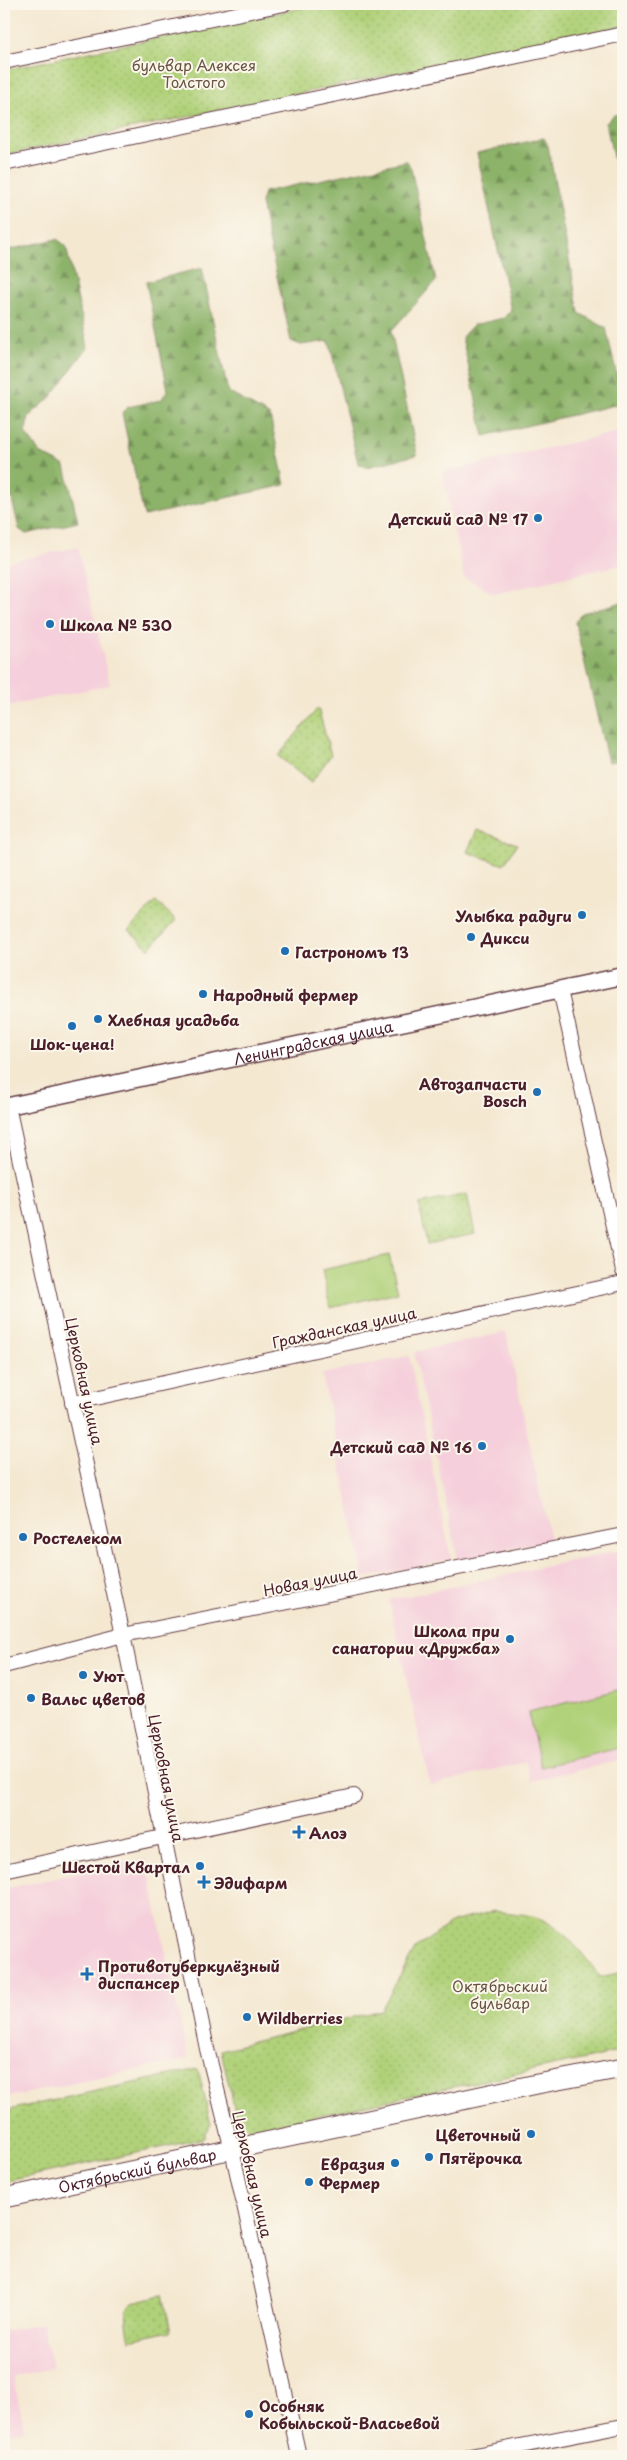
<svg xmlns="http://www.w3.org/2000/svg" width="627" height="2460" viewBox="0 0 627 2460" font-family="'Playpen Sans',sans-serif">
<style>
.built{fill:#f5cfdb}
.grass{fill:#b0d179;stroke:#7d7852}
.forest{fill:url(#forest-firs);stroke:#6b694a}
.park{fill:url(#park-dots);stroke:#7d7852}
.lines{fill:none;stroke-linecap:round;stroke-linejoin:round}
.minor-casing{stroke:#643d44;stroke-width:16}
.tertiary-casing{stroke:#643d44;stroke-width:19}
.secondary-casing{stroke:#643d44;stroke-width:21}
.minor{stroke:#fff;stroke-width:14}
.tertiary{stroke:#fff;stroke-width:16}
.secondary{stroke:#fff;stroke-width:19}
.poi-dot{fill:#1f6fb2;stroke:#fbf7ec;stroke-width:2}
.labels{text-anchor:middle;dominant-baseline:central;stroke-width:4;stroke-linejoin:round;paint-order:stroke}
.park-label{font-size:15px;fill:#695442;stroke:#fbf7ec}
.poi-label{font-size:15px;font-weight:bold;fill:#4a1f2b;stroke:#fbf7ec;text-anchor:start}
.street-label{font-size:15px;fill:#4a1f2b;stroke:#fbf7ec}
</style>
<defs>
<pattern id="forest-firs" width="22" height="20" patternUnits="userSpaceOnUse" patternTransform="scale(1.25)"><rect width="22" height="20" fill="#8cb369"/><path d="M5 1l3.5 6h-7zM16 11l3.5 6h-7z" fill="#749157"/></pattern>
<pattern id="park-dots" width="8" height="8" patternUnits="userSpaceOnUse" patternTransform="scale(1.25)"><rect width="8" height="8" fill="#b0d179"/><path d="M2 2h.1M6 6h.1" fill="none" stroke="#99b369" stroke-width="1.8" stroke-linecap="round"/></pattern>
</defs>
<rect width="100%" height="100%" fill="#fbf7ec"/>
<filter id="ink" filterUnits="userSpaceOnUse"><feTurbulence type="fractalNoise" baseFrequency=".02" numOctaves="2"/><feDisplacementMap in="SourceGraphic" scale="10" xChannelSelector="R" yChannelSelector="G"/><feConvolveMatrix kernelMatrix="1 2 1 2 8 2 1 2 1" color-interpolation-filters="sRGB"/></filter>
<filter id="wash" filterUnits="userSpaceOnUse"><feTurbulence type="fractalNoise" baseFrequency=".0096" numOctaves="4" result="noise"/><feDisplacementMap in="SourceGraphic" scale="20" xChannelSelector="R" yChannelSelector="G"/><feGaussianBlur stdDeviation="1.12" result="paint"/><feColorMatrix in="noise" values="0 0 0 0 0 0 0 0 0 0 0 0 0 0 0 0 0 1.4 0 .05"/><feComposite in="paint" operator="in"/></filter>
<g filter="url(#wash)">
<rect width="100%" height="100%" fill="#f4e8d1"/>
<g class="built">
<path d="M623,431v133l-129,30 -30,-17 -22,-105z"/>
<path d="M78,547l32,138 -106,22v-144z"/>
<path d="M506,1332l44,208 -92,20 -44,-208z"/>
<path d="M409,1356l42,203 -87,19 -42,-204z"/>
<path d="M623,1550v210l-92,21 -5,-19 -96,23 -41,-185z"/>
<path d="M146,1859l42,200 -184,39v-209z"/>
<path d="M42,2323l10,45 -39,9 12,53 -21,4v-103z"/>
</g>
<g class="grass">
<path d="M389,1255l9,37 -68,16 -8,-38z"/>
<path d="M623,1689v58l-82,20 -13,-55z"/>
</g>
<g class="forest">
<path d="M623,113v92l-17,-82 8,-8z"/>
<path d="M544,138l4,8 31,167 27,15 17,75 -139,33 -22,-99 11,-12 31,-7 7,-8 -34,-157z"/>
<path d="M407,161l4,8 25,112 -45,50 26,124 -51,12 -8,-4 -29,-122 -28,4 -10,-4 -30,-138 3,-11z"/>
<path d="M57,239l9,7 22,101 -38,51 -21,18 -4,17 15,20 25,13 13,56 -52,12 -7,-5 -15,-63v-215z"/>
<path d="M202,268l26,124 42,24 15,69 -141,31 -22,-103 6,-6 33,-7 7,-10 -22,-108z"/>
<path d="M623,602v158l-15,2 -33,-140 7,-9z"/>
</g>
<g class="park">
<path d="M321,4h302v22l-619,129v-85z"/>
<path d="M318,708l13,47 -20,28 -33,-27z"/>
<path d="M477,830l40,14 -13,21 -37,-13z"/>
<path d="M156,901l20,19 -27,29 -20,-19z"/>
<path d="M467,1194l8,40 -48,10 -8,-40z"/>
<path d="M494,1911c12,2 26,2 38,5 27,6 53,40 68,61l23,-5v79l-369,78 -16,-5 -17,-74 160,-40 34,-61 37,-27z"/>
<path d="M198,2069l13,56 -6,7v6l-201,44v-71z"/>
<path d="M163,2295l8,36 -41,9c-8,-39 -4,-37 33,-45z"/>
</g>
</g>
<g filter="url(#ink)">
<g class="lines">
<defs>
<g id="minor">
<path d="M4,62l280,-58"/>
<path d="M4,164l619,-130"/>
<path d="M560,990l63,281"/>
<path d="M8,1106l115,529 84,414 25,101 67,306"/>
<path d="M72,1403l551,-120"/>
<path d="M4,1666l119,-31 500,-100"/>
<path d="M4,1871l350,-75"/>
<path d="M470,2456l153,-30"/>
</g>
<g id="tertiary">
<path id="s1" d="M4,1107l619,-131"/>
</g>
<g id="secondary">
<path id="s2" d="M4,2198l533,-114 86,-16"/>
</g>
</defs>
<use href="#minor" class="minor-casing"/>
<use href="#tertiary" class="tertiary-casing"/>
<use href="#secondary" class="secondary-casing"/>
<use href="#minor" class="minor"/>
<use href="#tertiary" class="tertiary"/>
<use href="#secondary" class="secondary"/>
</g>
</g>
<g class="poi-dot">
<circle cx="538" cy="518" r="5"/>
<circle cx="50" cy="624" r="5"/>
<circle cx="582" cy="915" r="5"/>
<circle cx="471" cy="937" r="5"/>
<circle cx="285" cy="951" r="5"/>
<circle cx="203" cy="994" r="5"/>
<circle cx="98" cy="1019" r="5"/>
<circle cx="72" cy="1026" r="5"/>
<circle cx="537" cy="1092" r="5"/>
<circle cx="482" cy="1446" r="5"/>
<circle cx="23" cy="1537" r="5"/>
<circle cx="510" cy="1639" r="5"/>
<circle cx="83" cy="1675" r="5"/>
<circle cx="31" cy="1698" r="5"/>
<path d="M296.5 1824.5h5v5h5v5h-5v5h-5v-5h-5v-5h5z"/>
<circle cx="200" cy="1866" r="5"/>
<path d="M201.5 1874.5h5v5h5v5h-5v5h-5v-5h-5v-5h5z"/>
<path d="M84.5 1966.5h5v5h5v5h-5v5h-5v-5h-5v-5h5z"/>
<circle cx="247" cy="2017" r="5"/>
<circle cx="531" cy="2134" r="5"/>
<circle cx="429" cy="2157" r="5"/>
<circle cx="395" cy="2163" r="5"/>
<circle cx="309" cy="2182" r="5"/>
<circle cx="249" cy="2414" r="5"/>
</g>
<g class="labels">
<g class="park-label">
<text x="194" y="64">бульвар Алексея<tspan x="194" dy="17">Толстого</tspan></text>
<text x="500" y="1985">Октябрьский<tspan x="500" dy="17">бульвар</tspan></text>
</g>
<g class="poi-label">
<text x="528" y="518" text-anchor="end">Детский сад № 17</text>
<text x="60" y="624">Школа № 530</text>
<text x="572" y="915" text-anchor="end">Улыбка радуги</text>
<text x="481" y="937">Дикси</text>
<text x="295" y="951">Гастрономъ 13</text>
<text x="213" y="994">Народный фермер</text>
<text x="108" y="1019">Хлебная усадьба</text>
<text x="72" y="1043" text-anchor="middle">Шок-цена!</text>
<text x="527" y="1083" text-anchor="end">Автозапчасти<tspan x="527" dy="17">Bosch</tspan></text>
<text x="472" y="1446" text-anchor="end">Детский сад № 16</text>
<text x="33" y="1537">Ростелеком</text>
<text x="500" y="1630" text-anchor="end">Школа при<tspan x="500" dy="17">санатории «Дружба»</tspan></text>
<text x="93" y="1675">Уют</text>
<text x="41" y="1698">Вальс цветов</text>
<text x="309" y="1832">Алоэ</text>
<text x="190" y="1866" text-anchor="end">Шестой Квартал</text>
<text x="214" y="1882">Эдифарм</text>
<text x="98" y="1965">Противотуберкулёзный<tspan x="98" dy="17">диспансер</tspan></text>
<text x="257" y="2017">Wildberries</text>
<text x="521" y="2134" text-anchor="end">Цветочный</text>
<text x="439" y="2157">Пятёрочка</text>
<text x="385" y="2163" text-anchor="end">Евразия</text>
<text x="319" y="2182">Фермер</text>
<text x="259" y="2405">Особняк<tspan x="259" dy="17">Кобыльской-Власьевой</tspan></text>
</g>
<g class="street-label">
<text stroke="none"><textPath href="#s1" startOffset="316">Ленинградская улица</textPath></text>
<text transform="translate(344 1327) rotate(-12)">Гражданская улица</text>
<text transform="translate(85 1381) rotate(78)">Церковная улица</text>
<text transform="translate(310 1581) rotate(-11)">Новая улица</text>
<text transform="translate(167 1778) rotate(79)">Церковная улица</text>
<text stroke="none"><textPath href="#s2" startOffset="136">Октябрьский бульвар</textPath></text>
<text transform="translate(253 2174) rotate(77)">Церковная улица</text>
</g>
</g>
<rect width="627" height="2460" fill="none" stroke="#fbf7ec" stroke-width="20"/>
</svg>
